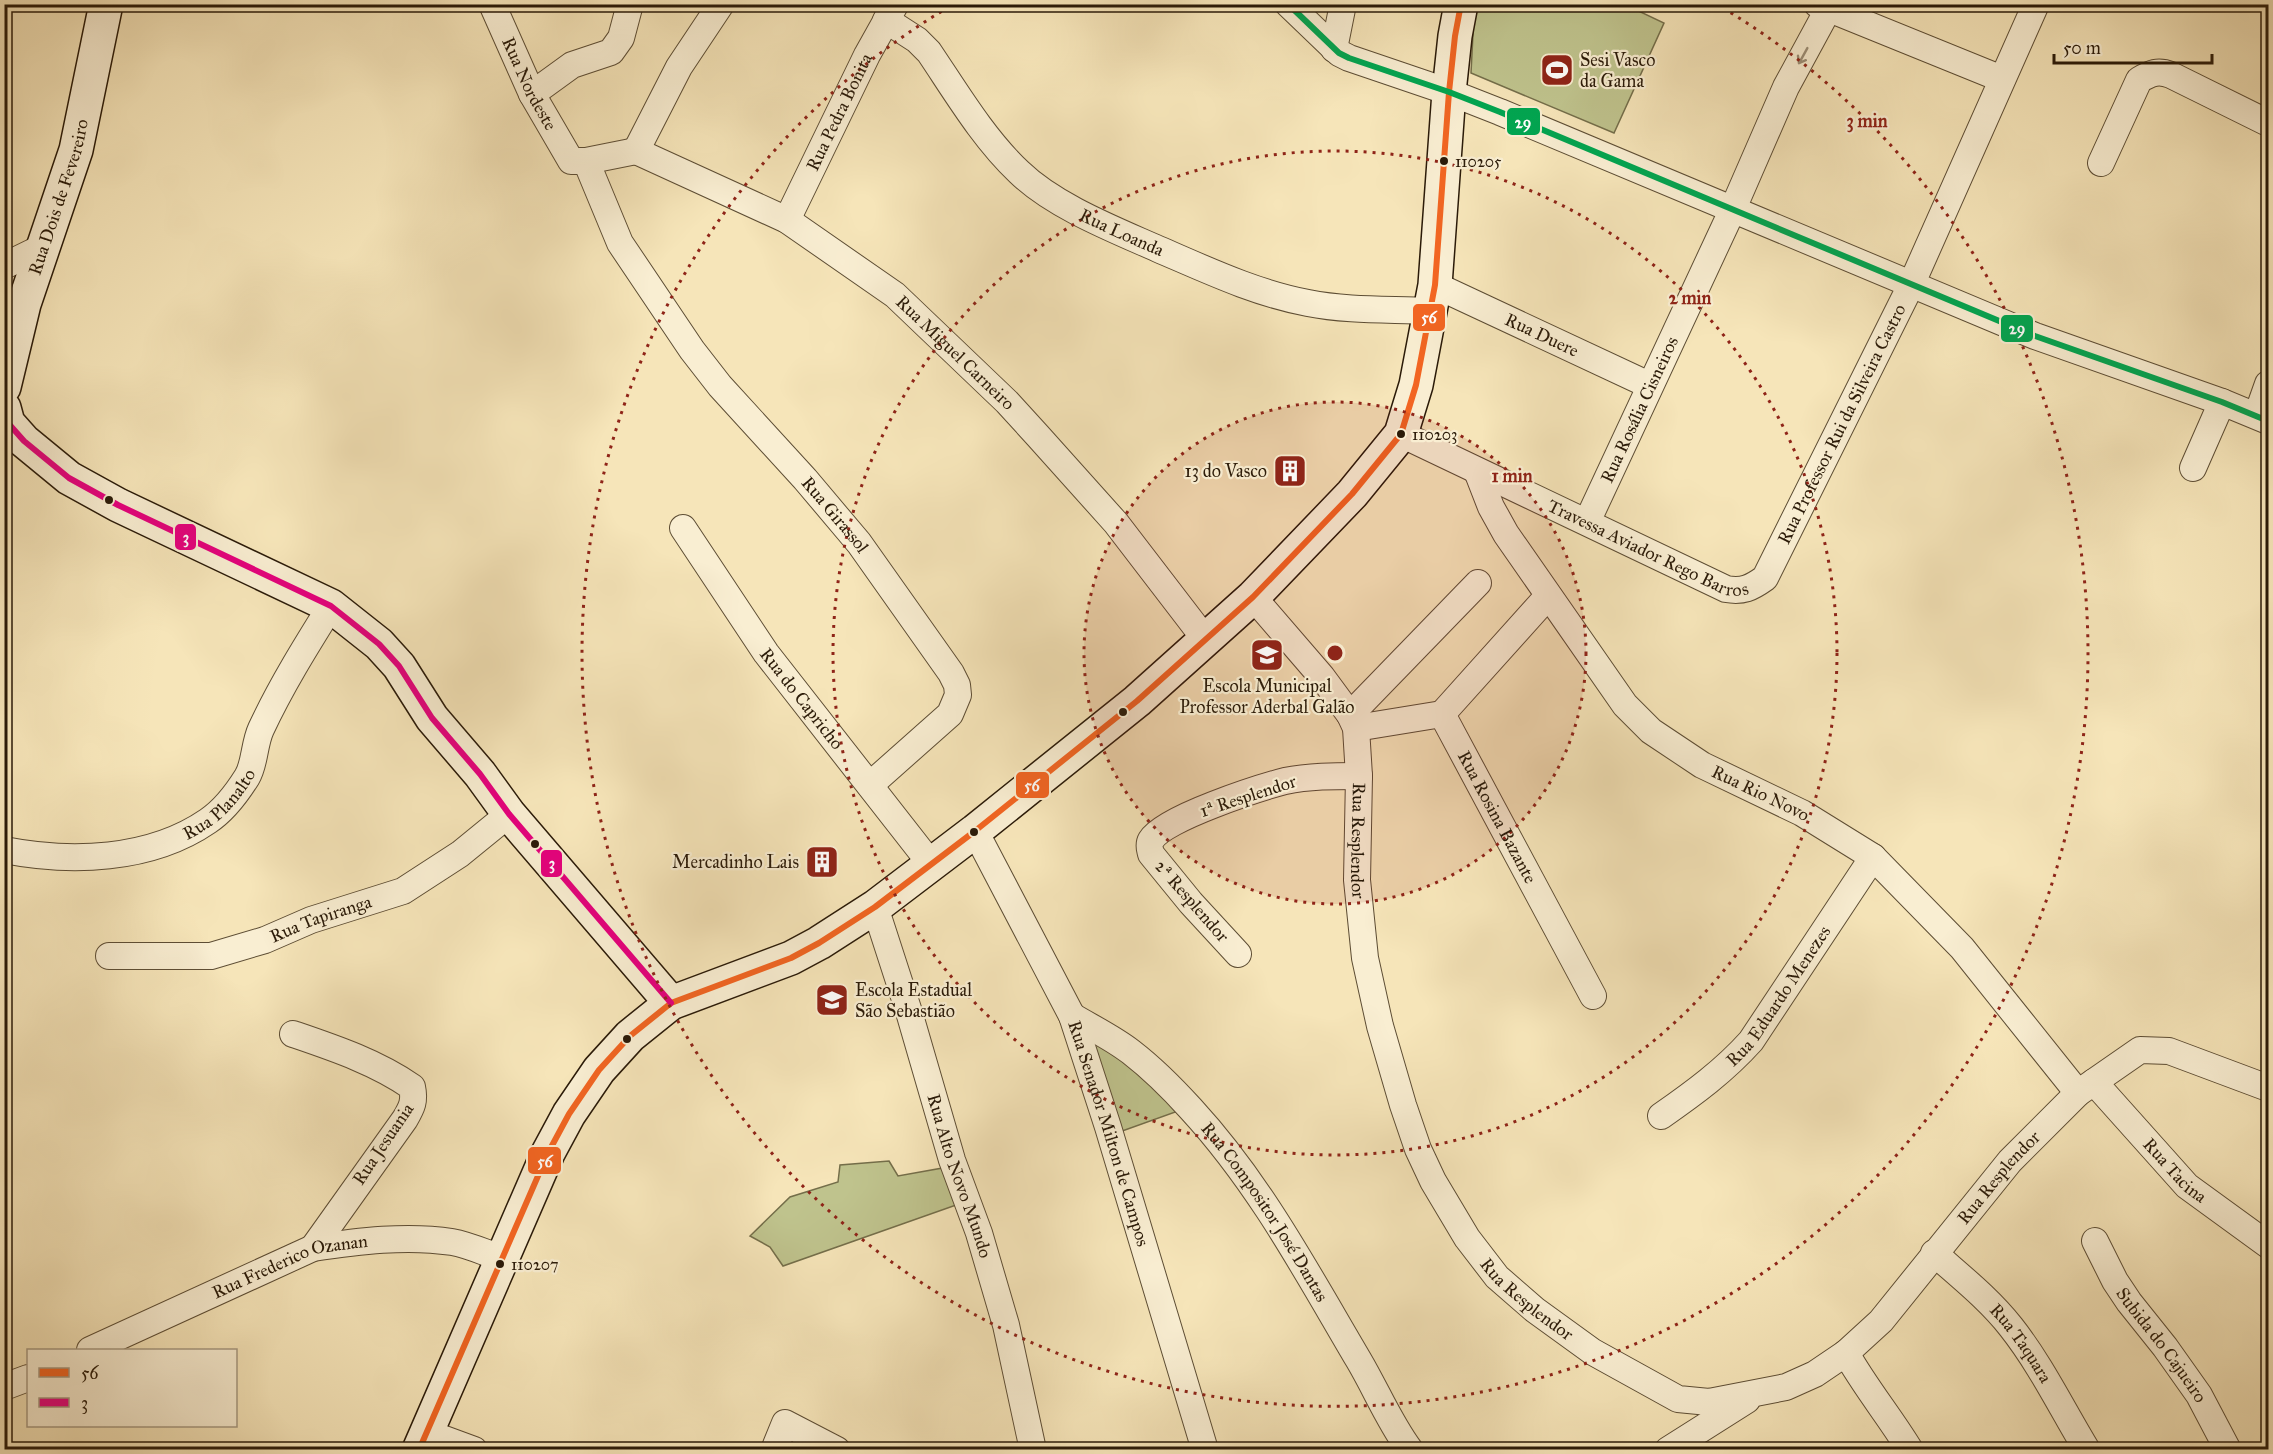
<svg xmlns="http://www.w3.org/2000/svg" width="2273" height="1454" viewBox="0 0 2273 1454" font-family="'IM FELL Great Primer',serif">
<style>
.green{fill:#bfc38d;stroke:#746e4a;stroke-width:1.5}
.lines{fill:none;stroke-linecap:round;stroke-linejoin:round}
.street-casing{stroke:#5d4d34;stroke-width:28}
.secondary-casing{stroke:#2a1a08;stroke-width:36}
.street{stroke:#f9eed2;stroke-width:26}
.secondary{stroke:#f9eed2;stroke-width:33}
.bus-1-casing{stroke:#f9eed2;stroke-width:10}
.bus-2-casing{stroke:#f9eed2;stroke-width:10}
.bus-3-casing{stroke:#f9eed2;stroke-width:10}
.bus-1{stroke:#f26522;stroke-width:6}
.bus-2{stroke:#e5007d;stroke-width:6}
.bus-3{stroke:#00a651;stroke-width:6}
.oneway{stroke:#9c8f77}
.ring{fill:none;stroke:#8f2418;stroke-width:3;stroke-dasharray:3 6}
.bus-dot{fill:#2a1a08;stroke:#f9eed2;stroke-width:2}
.labels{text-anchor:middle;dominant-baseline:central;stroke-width:4.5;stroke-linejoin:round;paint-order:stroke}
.bus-label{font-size:16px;fill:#2a1a08;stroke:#f9eed2;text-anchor:start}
.poi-label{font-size:18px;fill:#2a1a08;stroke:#f9eed2;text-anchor:start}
.street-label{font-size:18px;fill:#2a1a08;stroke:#f9eed2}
.centre{fill:#8f2418;stroke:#f9eed2;stroke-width:3}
.ring-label{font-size:18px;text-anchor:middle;font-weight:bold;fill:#8f2418;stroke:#f9eed2;stroke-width:4.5;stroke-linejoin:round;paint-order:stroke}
.line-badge{stroke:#f9eed2;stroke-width:2}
.badge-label{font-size:16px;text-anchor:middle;font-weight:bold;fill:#fff}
</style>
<rect width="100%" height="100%" fill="#f6e5b9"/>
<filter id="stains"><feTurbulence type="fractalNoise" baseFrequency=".00333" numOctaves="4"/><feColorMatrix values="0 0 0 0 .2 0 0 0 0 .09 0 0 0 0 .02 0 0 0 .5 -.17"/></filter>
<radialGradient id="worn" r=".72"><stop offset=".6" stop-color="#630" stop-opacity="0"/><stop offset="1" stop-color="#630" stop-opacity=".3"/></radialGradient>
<g class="green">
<path d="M1478,5h148l38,18 -50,110 -143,-60 3,-59z"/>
<path d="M1075,1025l55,26 51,59 -70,25z"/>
<path d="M889,1161l9,15 56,-10 5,38 -176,62 -13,-19 -20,-11 40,-39 48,-15 2,-17z"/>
</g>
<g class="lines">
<defs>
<g id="street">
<path id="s1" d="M492,4l40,90 39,67h15l50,-10"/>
<path d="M1288,4l51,49 10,5 100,34 51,20 535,224 187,66 46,19"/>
<path d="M1817,4l185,75"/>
<path id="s2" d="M886,20l31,20 12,12c27,40 54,86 90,120 35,34 94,57 139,77 49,21 97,44 150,54 40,8 82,6 122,8"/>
<path d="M1334,49l9,-45"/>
<path d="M532,94l40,-29 39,-13 10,-14 9,-34"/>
<path id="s3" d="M636,151l151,69 108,75 112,107 31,34 78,87 89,116"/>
<path d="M636,151l43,-84 42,-63"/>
<path id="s4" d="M586,161l34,82 72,107 28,36 85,93 54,64 92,130 6,12 1,10 -8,19 -80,71"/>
<path d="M2101,163l38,-83c12,-7 19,-10 32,-5l97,48"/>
<path id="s5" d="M787,220l80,-165 28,-50"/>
<path d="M4,266l39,-19"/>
<path id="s6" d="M1435,285l214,100"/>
<path d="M2257,415l11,-31"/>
<path id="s7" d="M1401,434l325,155c17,3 25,-1 39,-11l147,-295 124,-279"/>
<path d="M2193,468l29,-66"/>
<path id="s8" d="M1477,471l14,36 15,27 119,171 26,26 51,34 100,48 71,44 89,91 116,145"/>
<path id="s9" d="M1587,522l145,-311 54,-124 45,-83"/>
<path id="s10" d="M683,528l83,125 165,211"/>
<path id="s11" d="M1253,597l69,80 28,38 6,13 3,48 -2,104 8,78 15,68 23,79 15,44 15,32 34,57 30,39 38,33 58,42 85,47 31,3 77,-15 29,-13 31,-21 35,-32 129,-160 68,-68 62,-43 29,1 99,37"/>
<path id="s12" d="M1442,714l151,282"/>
<path d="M1442,714l106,-118"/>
<path d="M1350,715l128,-132"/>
<path d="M1356,728l86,-14"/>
<path id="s13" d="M975,831l97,185 36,111 97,323"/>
<path id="s14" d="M4,850c66,13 146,11 204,-29 15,-10 29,-28 39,-44 8,-13 7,-33 14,-48 20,-43 45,-83 70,-123"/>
<path id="s15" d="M875,907l34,105 43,148 27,73 27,92 27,125"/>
<path d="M1238,954l-47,-51 -40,-49c-1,-5 -3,-9 0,-14 13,-22 108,-52 134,-59 24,-5 49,-5 74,-5"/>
<path id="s16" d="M109,956h102l54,-16 46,-20 92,-29 57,-37 49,-40"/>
<path id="s17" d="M1072,1016c20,12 41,22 59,36 22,17 41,36 60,57 69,75 115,162 167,250 18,30 31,63 52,91"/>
<path d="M293,1034c41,14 83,28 119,53 3,14 0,20 -7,32l-92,129"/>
<path id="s18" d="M2094,1082l93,104 81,59"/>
<path id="s19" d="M1661,1116c33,-23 63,-45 90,-75l122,-184"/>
<path id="s20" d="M2095,1241l20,40 14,21 36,45 34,48 29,55"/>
<path id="s21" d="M1934,1253c27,24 55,46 77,74 30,38 51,82 76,123"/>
<path id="s22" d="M90,1350l223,-102c45,-7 94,-13 139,-6 17,3 34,11 49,16"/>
<path d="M1846,1353c19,34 44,64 64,97"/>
<path d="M4,1387l24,-9"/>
<path d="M425,1432l49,18"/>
<path d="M774,1450l11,-27 52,27"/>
<path d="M1668,1450l79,-50"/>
</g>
<g id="secondary">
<path id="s23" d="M4,387l20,-83 52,-154 30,-146"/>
<path d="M4,408l4,15 16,18 45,37 49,27 213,101 48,38 20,22 33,52 48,56 29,40 162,189"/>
<path d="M419,1450l129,-297 21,-39 30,-44 31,-34 41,-33 120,-45 28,-15 56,-36 100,-76 162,-130 116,-104 99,-103 49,-60 15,-49 19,-100 14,-193 6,-56 6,-32"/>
</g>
</defs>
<use href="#street" class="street-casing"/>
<use href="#secondary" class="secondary-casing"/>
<use href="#street" class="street"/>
<use href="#secondary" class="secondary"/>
<defs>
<path id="bus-1" d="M419,1450l129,-297 21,-39 30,-44 31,-34 41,-33 120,-45 28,-15 56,-36 100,-76 162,-130 116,-104 99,-103 49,-60 15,-49 19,-100 14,-193 6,-56 6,-32"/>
<path id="bus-2" d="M4,408l4,15 16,18 45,37 49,27 213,101 48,38 20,22 33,52 48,56 29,40 162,189"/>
<path id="bus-3" d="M1288,4l51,49 10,5 100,34 51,20 535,224 187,66 46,19"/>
</defs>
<use href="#bus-1" class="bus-1-casing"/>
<use href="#bus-2" class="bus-2-casing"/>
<use href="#bus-3" class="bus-3-casing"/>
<use href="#bus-1" class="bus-1"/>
<use href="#bus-2" class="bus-2"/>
<use href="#bus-3" class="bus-3"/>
</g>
<defs><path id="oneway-shaft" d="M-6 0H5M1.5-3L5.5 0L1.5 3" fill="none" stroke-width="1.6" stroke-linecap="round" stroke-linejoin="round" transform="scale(1.5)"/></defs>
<use class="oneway" href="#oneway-shaft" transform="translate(1803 56) rotate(119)"/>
<circle cx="1335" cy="653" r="251" fill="#8f2418" fill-opacity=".12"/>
<g class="ring">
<circle cx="1335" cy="653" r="251"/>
<circle cx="1335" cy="653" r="502"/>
<path d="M1723 8A753 753 0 1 1 947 8"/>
</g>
<defs>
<symbol id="stadium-square" viewBox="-11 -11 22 22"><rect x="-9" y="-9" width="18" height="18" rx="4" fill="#8f2418" stroke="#f9eed2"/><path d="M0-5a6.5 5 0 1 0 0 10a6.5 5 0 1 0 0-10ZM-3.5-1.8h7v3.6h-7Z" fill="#fff"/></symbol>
<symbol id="building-square" viewBox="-11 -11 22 22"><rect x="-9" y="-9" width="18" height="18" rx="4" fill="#8f2418" stroke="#f9eed2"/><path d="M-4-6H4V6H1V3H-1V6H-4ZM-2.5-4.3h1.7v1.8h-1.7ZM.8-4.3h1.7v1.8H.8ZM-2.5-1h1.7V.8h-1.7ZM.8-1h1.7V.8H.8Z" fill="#fff"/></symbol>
<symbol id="school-square" viewBox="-11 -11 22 22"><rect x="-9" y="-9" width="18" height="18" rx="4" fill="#8f2418" stroke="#f9eed2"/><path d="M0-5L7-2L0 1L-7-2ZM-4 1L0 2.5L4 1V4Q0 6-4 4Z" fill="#fff"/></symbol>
</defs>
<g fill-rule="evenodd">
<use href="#stadium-square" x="1538" y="51" width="38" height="38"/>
<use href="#building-square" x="1271" y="452" width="38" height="38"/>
<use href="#school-square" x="1248" y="636" width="38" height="38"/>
<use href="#building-square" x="803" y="843" width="38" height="38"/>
<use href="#school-square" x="813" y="981" width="38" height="38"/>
</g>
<g class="bus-dot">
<circle cx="1444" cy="161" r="5"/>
<circle cx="1401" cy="434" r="5"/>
<circle cx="109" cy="500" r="5"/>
<circle cx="1123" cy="712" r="5"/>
<circle cx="974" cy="832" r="5"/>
<circle cx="535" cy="844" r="5"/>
<circle cx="627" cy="1039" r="5"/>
<circle cx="500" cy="1264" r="5"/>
</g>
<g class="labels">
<g class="bus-label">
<text x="1455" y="161">110205</text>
<text x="1412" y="434">110203</text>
<text x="511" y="1264">110207</text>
</g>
<g class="poi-label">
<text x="1580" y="60">Sesi Vasco<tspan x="1580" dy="21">da Gama</tspan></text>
<text x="1267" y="471" text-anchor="end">13 do Vasco</text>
<text x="1267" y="686" text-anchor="middle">Escola Municipal<tspan x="1267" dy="21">Professor Aderbal Galão</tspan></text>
<text x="799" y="862" text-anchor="end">Mercadinho Lais</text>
<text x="855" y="990">Escola Estadual<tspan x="855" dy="21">São Sebastião</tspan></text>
</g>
<g class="street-label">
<text stroke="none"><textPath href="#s1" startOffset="88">Rua Nordeste</textPath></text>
<text stroke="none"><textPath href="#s5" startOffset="120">Rua Pedra Bonita</textPath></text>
<text stroke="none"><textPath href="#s23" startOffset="198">Rua Dois de Fevereiro</textPath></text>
<text stroke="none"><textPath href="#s2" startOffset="324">Rua Loanda</textPath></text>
<text stroke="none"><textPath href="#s6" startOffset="118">Rua Duere</textPath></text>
<text stroke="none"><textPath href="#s3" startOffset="381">Rua Miguel Carneiro</textPath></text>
<text stroke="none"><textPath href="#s9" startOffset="124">Rua Rosália Cisneiros</textPath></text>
<text stroke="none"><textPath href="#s7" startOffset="574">Rua Professor Rui da Silveira Castro</textPath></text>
<text stroke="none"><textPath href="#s4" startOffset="436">Rua Girassol</textPath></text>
<text stroke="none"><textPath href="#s7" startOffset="273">Travessa Aviador Rego Barros</textPath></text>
<text stroke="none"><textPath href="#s10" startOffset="208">Rua do Capricho</textPath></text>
<text stroke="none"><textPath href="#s8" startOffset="441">Rua Rio Novo</textPath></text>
<text transform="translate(1248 796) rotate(-18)">1ª Resplendor</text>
<text stroke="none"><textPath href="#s14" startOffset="231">Rua Planalto</textPath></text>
<text stroke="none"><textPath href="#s12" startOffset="117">Rua Rosina Bazante</textPath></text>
<text stroke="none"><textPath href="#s11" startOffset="280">Rua Resplendor</textPath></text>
<text transform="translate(1192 901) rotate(49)">2ª Resplendor</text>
<text stroke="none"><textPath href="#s16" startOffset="218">Rua Tapiranga</textPath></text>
<text stroke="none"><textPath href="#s19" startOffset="170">Rua Eduardo Menezes</textPath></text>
<text stroke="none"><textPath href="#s13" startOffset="332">Rua Senador Milton de Campos</textPath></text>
<text transform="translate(383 1144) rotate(-56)">Rua Jesuania</text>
<text stroke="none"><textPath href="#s18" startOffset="120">Rua Tacina</textPath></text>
<text stroke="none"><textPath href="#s15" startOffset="282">Rua Alto Novo Mundo</textPath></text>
<text stroke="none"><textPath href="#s11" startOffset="1378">Rua Resplendor</textPath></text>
<text stroke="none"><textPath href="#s17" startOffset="279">Rua Compositor José Dantas</textPath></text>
<text stroke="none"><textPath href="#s22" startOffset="218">Rua Frederico Ozanan</textPath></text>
<text stroke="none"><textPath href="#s11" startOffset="784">Rua Resplendor</textPath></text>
<text stroke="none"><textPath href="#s21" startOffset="126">Rua Taquara</textPath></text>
<text stroke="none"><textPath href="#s20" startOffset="124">Subida do Cajueiro</textPath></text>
</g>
</g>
<circle cx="1335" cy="653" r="9" class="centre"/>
<g class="ring-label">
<text x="1867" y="127">3 min</text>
<text x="1690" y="304">2 min</text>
<text x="1512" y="482">1 min</text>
</g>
<g class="line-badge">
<rect x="1506" y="107" width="35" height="29" rx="6" fill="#00a651"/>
<rect x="1412" y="303" width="34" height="29" rx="6" fill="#f26522"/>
<rect x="2000" y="314" width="34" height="29" rx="6" fill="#00a651"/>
<rect x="174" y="523" width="23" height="28" rx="6" fill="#e5007d"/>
<rect x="1015" y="771" width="35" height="28" rx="6" fill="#f26522"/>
<rect x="540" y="849" width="23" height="29" rx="6" fill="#e5007d"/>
<rect x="527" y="1146" width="35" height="29" rx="6" fill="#f26522"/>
</g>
<g class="badge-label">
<text x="1523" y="128">29</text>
<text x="1429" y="323">56</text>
<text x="2017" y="334">29</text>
<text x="186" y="543">3</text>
<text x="1032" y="791">56</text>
<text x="552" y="869">3</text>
<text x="545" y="1167">56</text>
</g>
<rect width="2273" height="1454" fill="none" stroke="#f6e5b9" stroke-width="24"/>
<rect x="6" y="6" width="2261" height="1442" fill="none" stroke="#2a1a08" stroke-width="3"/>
<rect x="12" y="12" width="2249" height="1430" fill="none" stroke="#2a1a08" stroke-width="1.5"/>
<rect x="27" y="1349" width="210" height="78" fill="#f9eed2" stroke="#a69981" stroke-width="1.5"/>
<rect x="39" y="1368" width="30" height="9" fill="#f26522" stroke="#a69981" stroke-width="1.5"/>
<text x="81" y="1379" font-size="18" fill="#2a1a08">56</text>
<rect x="39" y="1398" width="30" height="9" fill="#e5007d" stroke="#a69981" stroke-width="1.5"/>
<text x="81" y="1409" font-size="18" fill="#2a1a08">3</text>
<path d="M2054 54v9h158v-9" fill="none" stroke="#2a1a08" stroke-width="3"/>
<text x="2063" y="54" font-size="18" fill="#2a1a08" stroke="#f9eed2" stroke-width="4.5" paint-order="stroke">50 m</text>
<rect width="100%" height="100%" filter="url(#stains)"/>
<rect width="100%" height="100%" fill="url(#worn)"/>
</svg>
